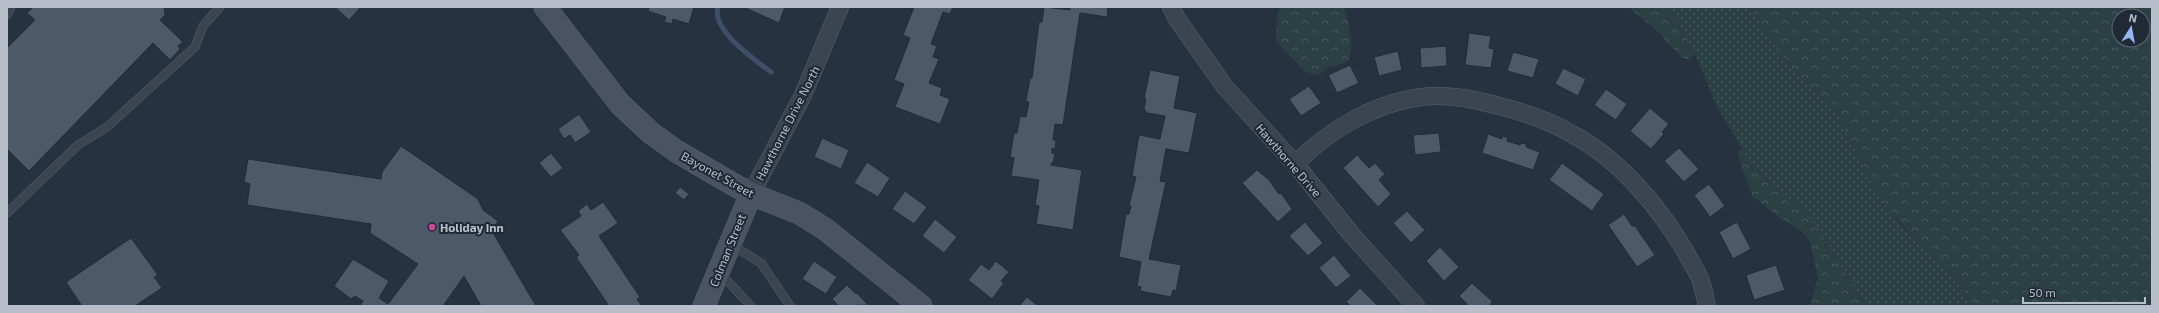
<svg xmlns="http://www.w3.org/2000/svg" width="2159" height="313" viewBox="0 0 2159 313" font-family="'Exo 2',sans-serif">
<style>
.grass{fill:url(#grass-dots)}
.forest{fill:url(#forest-crowns);fill-rule:evenodd}
.lines{fill:none;stroke-linecap:round;stroke-linejoin:round}
.stream{stroke:#3e4f69;stroke-width:5}
.building{fill:#4d5969;stroke:#222b38}
.lane-casing{stroke:#59626e;stroke-width:9}
.street-casing{stroke:#59626e;stroke-width:18}
.secondary-casing{stroke:#59626e;stroke-width:23}
.lane{stroke:#3b4451;stroke-width:8}
.street{stroke:#3b4451;stroke-width:17}
.secondary{stroke:#4a5363;stroke-width:22}
.hotel-dot{fill:#d1479c;stroke:#202936;stroke-width:1.5}
.labels{text-anchor:middle;dominant-baseline:central;stroke-width:4;stroke-linejoin:round;paint-order:stroke}
.street-label{font-size:12px;fill:#b8bfcb;stroke:#202936}
.poi-label{font-size:12px;font-weight:bold;fill:#b8bfcb;stroke:#202936;text-anchor:start}
</style>
<defs>
<pattern id="grass-dots" width="8" height="8" patternUnits="userSpaceOnUse"><rect width="8" height="8" fill="#2a4043"/><path d="M2 2h.1M6 6h.1" fill="none" stroke="#475a5d" stroke-width="1.8" stroke-linecap="round"/></pattern>
<pattern id="forest-crowns" width="20" height="18" patternUnits="userSpaceOnUse"><rect width="20" height="18" fill="#2a4043"/><path d="M2 6a3 3 0 1 1 6 0M12 15a3 3 0 1 1 6 0" fill="none" stroke="#475a5d"/></pattern>
</defs>
<rect width="100%" height="100%" fill="#273241"/>
<path class="grass" d="M1665,7h85l28,44 17,21 46,47 27,60 34,48 23,24 18,15 32,40h-109l-51,-82 -44,-40 -23,-26 -31,-51 -18,-44 -22,-42z"/>
<g class="forest">
<path d="M1280,7h64c5,17 11,38 4,55l-20,6 -10,8 -14,-5 -28,-30 1,-24z"/>
<path d="M1628,7h37l12,14 16,31v4l-4,4 -8,-3 -25,-27z"/>
<path d="M1750,7h402v299h-177l-16,-21 -16,-19 -18,-15 -38,-44 -19,-28 -27,-60 -46,-47 -17,-21zM2119,16h24v24h-24z"/>
<path d="M1742,149l20,26 18,17 20,13 15,19 51,82h-56l8,-28 -8,-37 -8,-9 -26,-17 -24,-19 -14,-40v-5z"/>
</g>
<g class="lines">
<path class="stream" d="M718,7c-7,23 37,53 53,65"/>
</g>
<g class="building">
<path d="M33,7h131l1,8 -5,5 23,22 -5,4 2,3 -10,11 -17,-17 -124,128 -22,-22v-101l28,-28 -8,-7z"/>
<path d="M335,7h26l-12,13z"/>
<path d="M649,7h45l-5,17 -16,-5 -1,5 -8,-2 2,-5 -18,-6z"/>
<path d="M743,7h42l-6,16z"/>
<path d="M914,7h39l-3,7 -7,-2 -12,32 6,2 -4,11 6,2 -10,24 13,5 -2,7 10,4 -10,25 -45,-17 9,-23 -10,-4 16,-42 -7,-3z"/>
<path d="M1044,7l26,3v-3h38l-1,10 -27,-4 -17,112 -8,-1 -2,16h3l-1,9 -3,-1v5l3,1 -2,9h-2v2l31,5 -9,60 -37,-6 3,-18 -4,-1 4,-25 -28,-4 3,-18 -4,-1 4,-24h3l3,-17 6,1 3,-15 -3,-1 4,-23h2l7,-56h3z"/>
<path d="M1469,33l22,3 -2,12 5,1 -3,19 -26,-3z"/>
<path d="M1446,46l1,20 -26,2 -1,-20z"/>
<path d="M1398,51l4,19 -23,6 -5,-19z"/>
<path d="M1513,52l26,7 -6,19 -26,-7z"/>
<path d="M1350,65l9,18 -22,10 -9,-18z"/>
<path d="M1563,68l23,11 -8,17 -23,-12z"/>
<path d="M1150,70l30,6 -6,32 23,5 -8,40 -23,-4 -6,32 6,1 -17,77 32,6 -5,26 -3,-1 -2,7 -31,-6 1,-4 -4,-1 4,-24 -22,-5 7,-43h3l2,-8 -2,-1 7,-28 -4,-1 7,-41 21,4 5,-23 -18,-3 -3,-4 2,-10h-2z"/>
<path d="M1309,86l12,17 -20,13 -12,-17z"/>
<path d="M1606,89l21,15 -11,16 -22,-15z"/>
<path d="M1650,108l19,16 -7,8 2,2 -13,15 -21,-18z"/>
<path d="M579,114l12,18 -16,11 -5,-8 -6,4 -6,-10z"/>
<path d="M1439,133l2,19 -26,3 -2,-20z"/>
<path d="M1488,134l14,5 1,-3 5,2 -1,3 13,4 1,-2 5,1v3l14,5 -7,18 -51,-17z"/>
<path d="M822,138l27,12 -8,19 -27,-12z"/>
<path d="M401,146l77,53 5,11 15,11 -6,10 44,75h-55l-17,-30 -21,30h-88h5l3,-5 -8,-5 -4,3 -17,-13 19,-27 36,22 -10,17 9,6 30,-40 -48,-31 1,-9 -124,-19 3,-21 -6,-2 4,-23 133,20 1,-7z"/>
<path d="M1679,148l20,21 -15,13 -20,-21z"/>
<path d="M551,153l12,15 -12,9 -12,-14z"/>
<path d="M1357,155l12,13 6,-5 10,11 -6,6 12,14 -13,13 -35,-39z"/>
<path d="M867,162l23,16 -12,19 -24,-14z"/>
<path d="M1562,163l42,31 -12,17 -43,-31z"/>
<path d="M1257,170l12,10 10,14 2,-1 11,16 -14,13 -36,-39z"/>
<path d="M1709,184l16,22 -15,11 -16,-22z"/>
<path d="M680,187l9,7 -5,6 -9,-7z"/>
<path d="M905,191l22,16 -13,17 -22,-15z"/>
<path d="M603,202l15,21 -19,13 41,61 -3,2 5,7h-33l-33,-49 3,-2 -19,-25 21,-14 -3,-5 9,-7 4,6z"/>
<path d="M1407,211l18,19 -14,13 -18,-20z"/>
<path d="M1624,214l8,12h3l20,29 -18,12 -29,-42z"/>
<path d="M935,219l22,18 -13,16 -22,-17z"/>
<path d="M1305,222l18,21 -15,13 -19,-20z"/>
<path d="M1737,222l14,27 -18,10 -14,-27z"/>
<path d="M131,238l27,37 -4,2 8,11 -27,18h-53l-16,-24z"/>
<path d="M1440,247l19,20 -15,14 -18,-20z"/>
<path d="M1334,255l17,21 -15,12 -17,-20z"/>
<path d="M814,261l23,16 -11,17 -24,-15z"/>
<path d="M996,261l13,11 -8,9 3,2 -12,16 -24,-19 13,-16 8,6z"/>
<path d="M1776,265l9,25 -31,10 -8,-25z"/>
<path d="M1472,283l20,18 -2,5h-21l-10,-10z"/>
<path d="M847,285l9,9 1,-1 11,12 -29,1 -7,-7z"/>
<path d="M1360,288l18,18h-27l-5,-4z"/>
<path d="M1027,297l11,9h-19z"/>
</g>
<g class="lines">
<defs>
<g id="lane">
<path d="M7,15l4,-8"/>
<path d="M7,213l71,-68 29,-18 88,-80 8,-21 17,-19"/>
<path d="M732,245l29,18 29,43"/>
<path d="M720,273l31,33"/>
</g>
<g id="street">
<path d="M1171,7l6,12 48,68 70,77 57,71 64,71"/>
<path d="M1295,164c36,-36 85,-65 138,-68 22,-1 45,4 66,10 25,6 50,15 73,28 49,26 91,77 117,124 4,8 10,16 12,24 3,8 4,16 6,24"/>
<path d="M751,194l52,-99 37,-88"/>
</g>
<g id="secondary">
<path d="M545,7l75,97 31,29 25,18 60,35 15,8 48,19 26,16 96,77"/>
<path d="M704,306l47,-112"/>
</g>
</defs>
<use href="#lane" class="lane-casing"/>
<use href="#street" class="street-casing"/>
<use href="#secondary" class="secondary-casing"/>
<use href="#lane" class="lane"/>
<use href="#street" class="street"/>
<use href="#secondary" class="secondary"/>
</g>
<circle class="hotel-dot" cx="432" cy="227" r="4"/>
<g class="labels">
<g class="street-label">
<text transform="translate(787 123) rotate(-63)">Hawthorne Drive North</text>
<text transform="translate(1289 160) rotate(49)">Hawthorne Drive</text>
<text transform="translate(718 174) rotate(29)">Bayonet Street</text>
<text transform="translate(727 250) rotate(-68)">Colman Street</text>
</g>
<g class="poi-label">
<text x="440" y="227">Holiday Inn</text>
</g>
</g>
<rect width="2159" height="313" fill="none" stroke="#b8bfcb" stroke-width="16"/>
<g transform="translate(2131 28) rotate(11)"><circle r="19" fill="#202936" stroke="#5d6572"/>
<path d="M0-3L7 15L0 10L-7 15Z" fill="#94b7f4"/>
<text y="-6" font-size="11" font-weight="bold" text-anchor="middle" fill="#b8bfcb">N</text>
</g>
<path d="M2023 297v6h122v-6" fill="none" stroke="#b8bfcb" stroke-width="2"/>
<text x="2029" y="297" font-size="12" fill="#b8bfcb" stroke="#202936" stroke-width="3" paint-order="stroke">50 m</text>
</svg>
